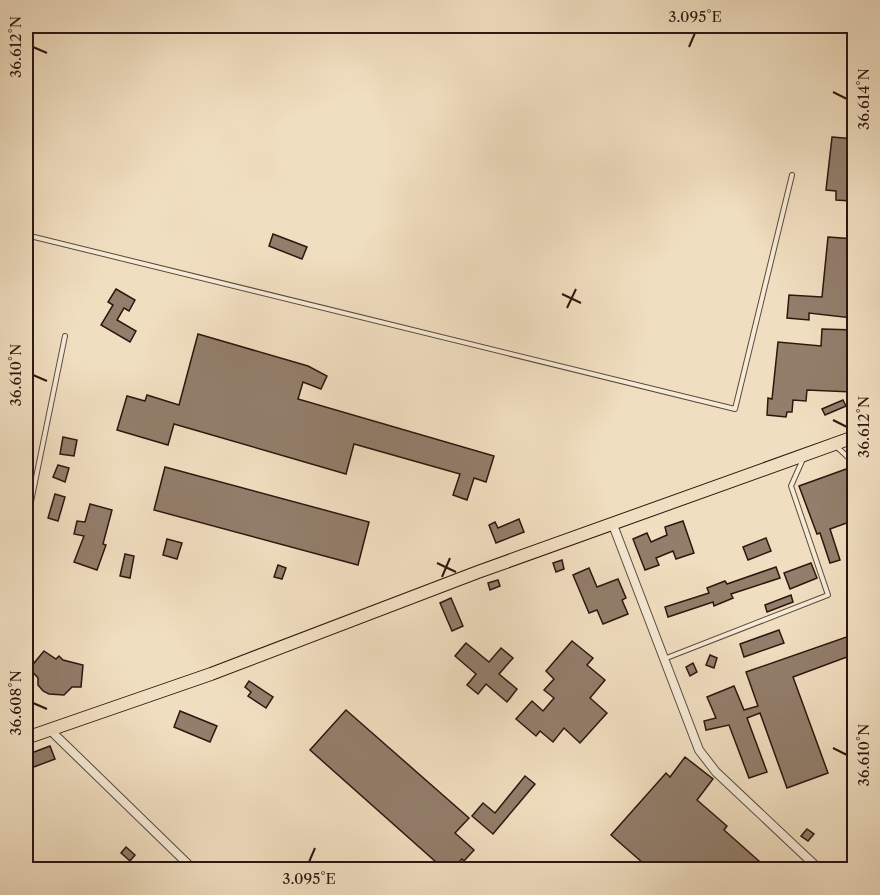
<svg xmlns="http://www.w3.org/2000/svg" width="880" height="895" viewBox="0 0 880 895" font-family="'Libre Caslon Text',serif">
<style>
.building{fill:#927e6b;stroke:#2c170f;stroke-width:1.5}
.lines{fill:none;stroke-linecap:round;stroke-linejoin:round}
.service-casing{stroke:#5d493b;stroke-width:6}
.minor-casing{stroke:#5d493b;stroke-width:10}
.primary-casing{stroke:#2c170f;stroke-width:14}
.service{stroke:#f5ead6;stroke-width:4}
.minor{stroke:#f5ead6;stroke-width:8}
.primary{stroke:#f0dec0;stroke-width:12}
.ticks{fill:none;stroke:#2c170f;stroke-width:2}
.neatline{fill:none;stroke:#2c170f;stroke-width:2}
.ticks-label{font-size:15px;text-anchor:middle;fill:#2c170f}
</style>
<rect width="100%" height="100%" fill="#f0dec0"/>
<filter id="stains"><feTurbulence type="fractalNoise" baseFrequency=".00333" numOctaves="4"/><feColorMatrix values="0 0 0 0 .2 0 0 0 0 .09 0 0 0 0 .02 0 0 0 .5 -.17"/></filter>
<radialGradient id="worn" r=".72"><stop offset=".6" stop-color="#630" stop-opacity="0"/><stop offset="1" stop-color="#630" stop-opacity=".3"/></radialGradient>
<g class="building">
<path d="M832,137l23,2v58h-4v4l-15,-1v-9l-10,-1z"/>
<path d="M273,234l34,13 -5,12 -33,-13z"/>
<path d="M828,237l27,2 -3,79 -43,-5v7l-22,-2 2,-23 33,2z"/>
<path d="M116,289l19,11 -6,11 -5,-3 -7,12 19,11 -6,11 -29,-17 12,-20 -5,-3z"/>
<path d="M822,329l33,1 -3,62 -45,-2 -1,11 -13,-1 -1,12h-5l-1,5 -19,-2 1,-17 4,1 6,-57 43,4z"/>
<path d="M198,334l110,32 19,10 -6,13 -18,-7 -5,17 196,57 -8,26 -12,-4 -7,22 -14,-5 7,-21 -106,-30 -8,30 -172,-50 -6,21 -51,-15 10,-34 18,5 2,-6 32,10z"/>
<path d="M843,400l3,6 -21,9 -3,-6z"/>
<path d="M63,437l14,3 -3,16 -14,-2z"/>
<path d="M58,465l11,3 -4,14 -12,-5z"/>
<path d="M165,467l204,55 -11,43 -204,-55z"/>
<path d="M849,468l6,16v36l-25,9 10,31 -10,3 -10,-30 -3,1 -18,-48z"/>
<path d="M55,494l10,3 -7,24 -10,-3z"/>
<path d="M90,504l22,6 -9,34 3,1 -9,25 -23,-8 10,-26 -10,-2 3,-13 8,1z"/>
<path d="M519,519l5,13 -28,11 -7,-18 6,-3 3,6z"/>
<path d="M683,521l11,32 -18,6 -3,-8 -17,7 3,7 -14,5 -12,-31 14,-6 4,9 16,-7 -2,-8z"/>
<path d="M766,538l5,13 -23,9 -5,-13z"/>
<path d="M167,539l15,4 -5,16 -14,-4z"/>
<path d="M125,554l9,2 -4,22 -10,-2z"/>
<path d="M562,560l2,9 -8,3 -3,-9z"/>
<path d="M811,563l6,15 -27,11 -6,-16z"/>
<path d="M278,565l8,3 -4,11 -8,-2z"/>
<path d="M776,567l4,11 -49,16 2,4 -19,8 -1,-4 -45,15 -3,-10 44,-14 -2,-5 18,-7 2,3z"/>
<path d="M589,568l8,19 21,-8 8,19 -4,2 6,14 -25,10 -6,-14 -8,3 -16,-38z"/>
<path d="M498,580l2,6 -10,4 -2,-7z"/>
<path d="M791,595l2,7 -26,10 -2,-7z"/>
<path d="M451,598l12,28 -11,5 -12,-28z"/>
<path d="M779,630l5,13 -40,14 -4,-13z"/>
<path d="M855,634v20l-62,23 35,96 -41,15 -27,-75 -13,5 20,54 -18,6 -20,-53 -23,5 -2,-9 12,-3 -9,-21 27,-11 10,24 14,-4 -12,-34z"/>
<path d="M572,641l21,17 -6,7 18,15 -15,18 17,15 -27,30 -16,-15 -11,14 -13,-11 -4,5 -20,-17 16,-18 11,10 11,-13 -10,-8 10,-11 -8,-8z"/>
<path d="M466,643l23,19 12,-14 12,10 -14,16 18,15 -10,13 -21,-18 -8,10 -11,-9 9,-11 -21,-18z"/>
<path d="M44,651l12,8 3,-3 4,4 20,5 -2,22h-9l-8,8 -15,-1 -6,-3 -5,-6v-7l-9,-10 -3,4v-18l8,9z"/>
<path d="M710,655l7,3 -3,10 -8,-3z"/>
<path d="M693,663l4,9 -7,4 -4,-9z"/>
<path d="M249,681l24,16 -7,11 -18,-12 3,-4 -6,-5z"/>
<path d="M346,710l123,108 -14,15 19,17 -10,11 -2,-2 -11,11h-6l-135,-120z"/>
<path d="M180,711l37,15 -7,16 -36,-15z"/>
<path d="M50,746l5,13 -29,11v-15z"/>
<path d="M685,757l28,22 -16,21 30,26 -3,4 45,40h-118l-40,-35 55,-62 4,4z"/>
<path d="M525,776l10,8 -42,50 -21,-18 11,-13 12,10z"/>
<path d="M807,829l7,5 -6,7 -7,-5z"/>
<path d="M126,847l9,8 -5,6 -9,-8z"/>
</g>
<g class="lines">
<defs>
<g id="service">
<path d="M26,235l709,174 57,-234"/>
<path d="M837,447l17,16"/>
<path d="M26,526l39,-190"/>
<path d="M664,659l164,-64 -37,-109 12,-27"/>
</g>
<g id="minor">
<path d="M613,525l86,225 17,22 104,98"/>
<path d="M49,729l145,141"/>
</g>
<path id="primary" d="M26,738l185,-64 267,-102 376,-135"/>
</defs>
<use href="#service" class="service-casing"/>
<use href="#minor" class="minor-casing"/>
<use href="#primary" class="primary-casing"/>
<use href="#service" class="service"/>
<use href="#minor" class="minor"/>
<use href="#primary" class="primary"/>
</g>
<path class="ticks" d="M33,47l14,6M689,47l6,-14M833,92l14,7M562,294l19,9M567,308l9,-19M33,375l14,6M833,420l14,7M437,563l19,9M442,577l8,-19M33,703l14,6M833,748l14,7M309,862l6,-14"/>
<rect width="880" height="895" fill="none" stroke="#f0dec0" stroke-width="66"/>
<rect x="33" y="33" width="814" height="829" class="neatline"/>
<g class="ticks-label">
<text x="695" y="22">3.095°E</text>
<text transform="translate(16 47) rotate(-90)" y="5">36.612°N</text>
<text transform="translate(864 99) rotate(-90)" y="5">36.614°N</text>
<text transform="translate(16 375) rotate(-90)" y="5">36.610°N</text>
<text transform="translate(864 427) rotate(-90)" y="5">36.612°N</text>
<text transform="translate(16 703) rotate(-90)" y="5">36.608°N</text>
<text transform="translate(864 755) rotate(-90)" y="5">36.610°N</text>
<text x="309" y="884">3.095°E</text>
</g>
<rect width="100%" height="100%" filter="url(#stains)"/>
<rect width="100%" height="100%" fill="url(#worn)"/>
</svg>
